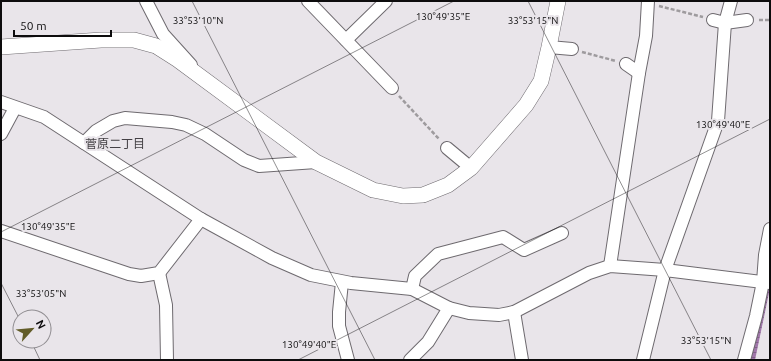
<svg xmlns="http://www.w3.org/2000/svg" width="771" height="361" viewBox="0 0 771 361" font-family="Ubuntu,'Noto Sans JP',sans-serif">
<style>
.water{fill:url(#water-rules)}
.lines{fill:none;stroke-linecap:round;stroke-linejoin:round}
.minor-casing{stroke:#6e6a6f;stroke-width:14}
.tertiary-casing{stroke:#6e6a6f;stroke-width:16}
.path{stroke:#9e9b9e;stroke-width:2.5;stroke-dasharray:4 2;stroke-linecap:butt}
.minor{stroke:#fff;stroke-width:12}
.tertiary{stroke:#fff;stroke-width:15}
.ticks{fill:none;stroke:#0d0c0d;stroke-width:1;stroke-opacity:0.45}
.labels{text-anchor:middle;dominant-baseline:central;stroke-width:4;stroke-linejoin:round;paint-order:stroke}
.neighbourhood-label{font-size:12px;fill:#444145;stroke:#e9e5ea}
.ticks-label{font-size:10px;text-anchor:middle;fill:#0d0c0d;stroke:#e9e5ea;stroke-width:4;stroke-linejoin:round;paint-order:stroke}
</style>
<defs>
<pattern id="water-rules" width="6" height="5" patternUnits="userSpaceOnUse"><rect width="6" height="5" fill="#a076aa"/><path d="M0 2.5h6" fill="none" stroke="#815f89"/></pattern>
</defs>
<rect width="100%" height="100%" fill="#e9e5ea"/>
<path class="water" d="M770,256v32l-15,72h-7z"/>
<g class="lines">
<defs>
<g id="minor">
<path d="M146,1l17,33 28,31"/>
<path d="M308,1l84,87"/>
<path d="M713,20l12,3 22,-3"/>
<path d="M346,40l40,-39"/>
<path d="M549,47l23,2"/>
<path d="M626,64l13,9"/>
<path d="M1,102l43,15 157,102 71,39 39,17 40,8 61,6 37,19 20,5 30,2 15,-3 75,-39 21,-7 55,4 105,13"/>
<path d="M1,134l14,-26"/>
<path d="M84,143l12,-12 17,-10 12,-3 47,4 14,3 19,9 39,26 15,6 57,-4"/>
<path d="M447,148l24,20"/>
<path d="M1,231l128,43 12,2 18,-3 42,-54"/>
<path d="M610,266l29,-193 7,-37 2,-35"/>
<path d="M159,273l7,32 1,55"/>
<path d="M342,282l-3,30v14l9,34"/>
<path d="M412,289l3,-13 23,-22 65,-17 21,13 38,-17"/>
<path d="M514,312l8,48"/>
<path d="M410,360l18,-18 21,-34"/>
<path d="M643,360l22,-90 53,-149 7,-98 6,-22"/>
<path d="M744,360l12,-44 7,-34 2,-27 5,-26"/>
</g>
<path id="tertiary" d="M1,47l100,-7h33l22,6 22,14 138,102 57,28 30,6 20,-1 25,-10 23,-17 55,-63 15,-24 8,-34 9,-46"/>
</defs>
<use href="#minor" class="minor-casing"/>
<use href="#tertiary" class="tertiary-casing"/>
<g class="path">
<path d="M659,6l44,11"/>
<path d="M759,20h11"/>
<path d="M582,52l34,9"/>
<path d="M399,96l40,43"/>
</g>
<use href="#minor" class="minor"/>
<use href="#tertiary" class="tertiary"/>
</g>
<path class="ticks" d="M192,1l183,359M528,1l183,359M1,232l453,-231M1,283l19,37M31,341l9,19M298,360l472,-241"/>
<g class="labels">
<g class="neighbourhood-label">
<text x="115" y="143">菅原二丁目</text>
</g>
</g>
<g class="ticks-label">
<text x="443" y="20">130°49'35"E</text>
<text x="198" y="24">33°53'10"N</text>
<text x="533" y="24">33°53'15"N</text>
<text x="723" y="128">130°49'40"E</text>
<text x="48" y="230">130°49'35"E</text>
<text x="41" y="297">33°53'05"N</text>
<text x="706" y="344">33°53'15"N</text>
<text x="309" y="348">130°49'40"E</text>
</g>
<rect width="771" height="361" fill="none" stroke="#0d0c0d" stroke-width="4"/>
<g transform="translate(32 329) rotate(63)"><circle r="19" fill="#e9e5ea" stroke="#918e92"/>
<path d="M0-3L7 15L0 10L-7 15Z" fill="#625c28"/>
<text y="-6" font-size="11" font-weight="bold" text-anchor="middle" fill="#0d0c0d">N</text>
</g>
<path d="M14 30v6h97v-6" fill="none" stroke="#0d0c0d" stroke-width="2"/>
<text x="20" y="30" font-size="12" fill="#0d0c0d" stroke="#e9e5ea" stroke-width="3" paint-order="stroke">50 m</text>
</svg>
